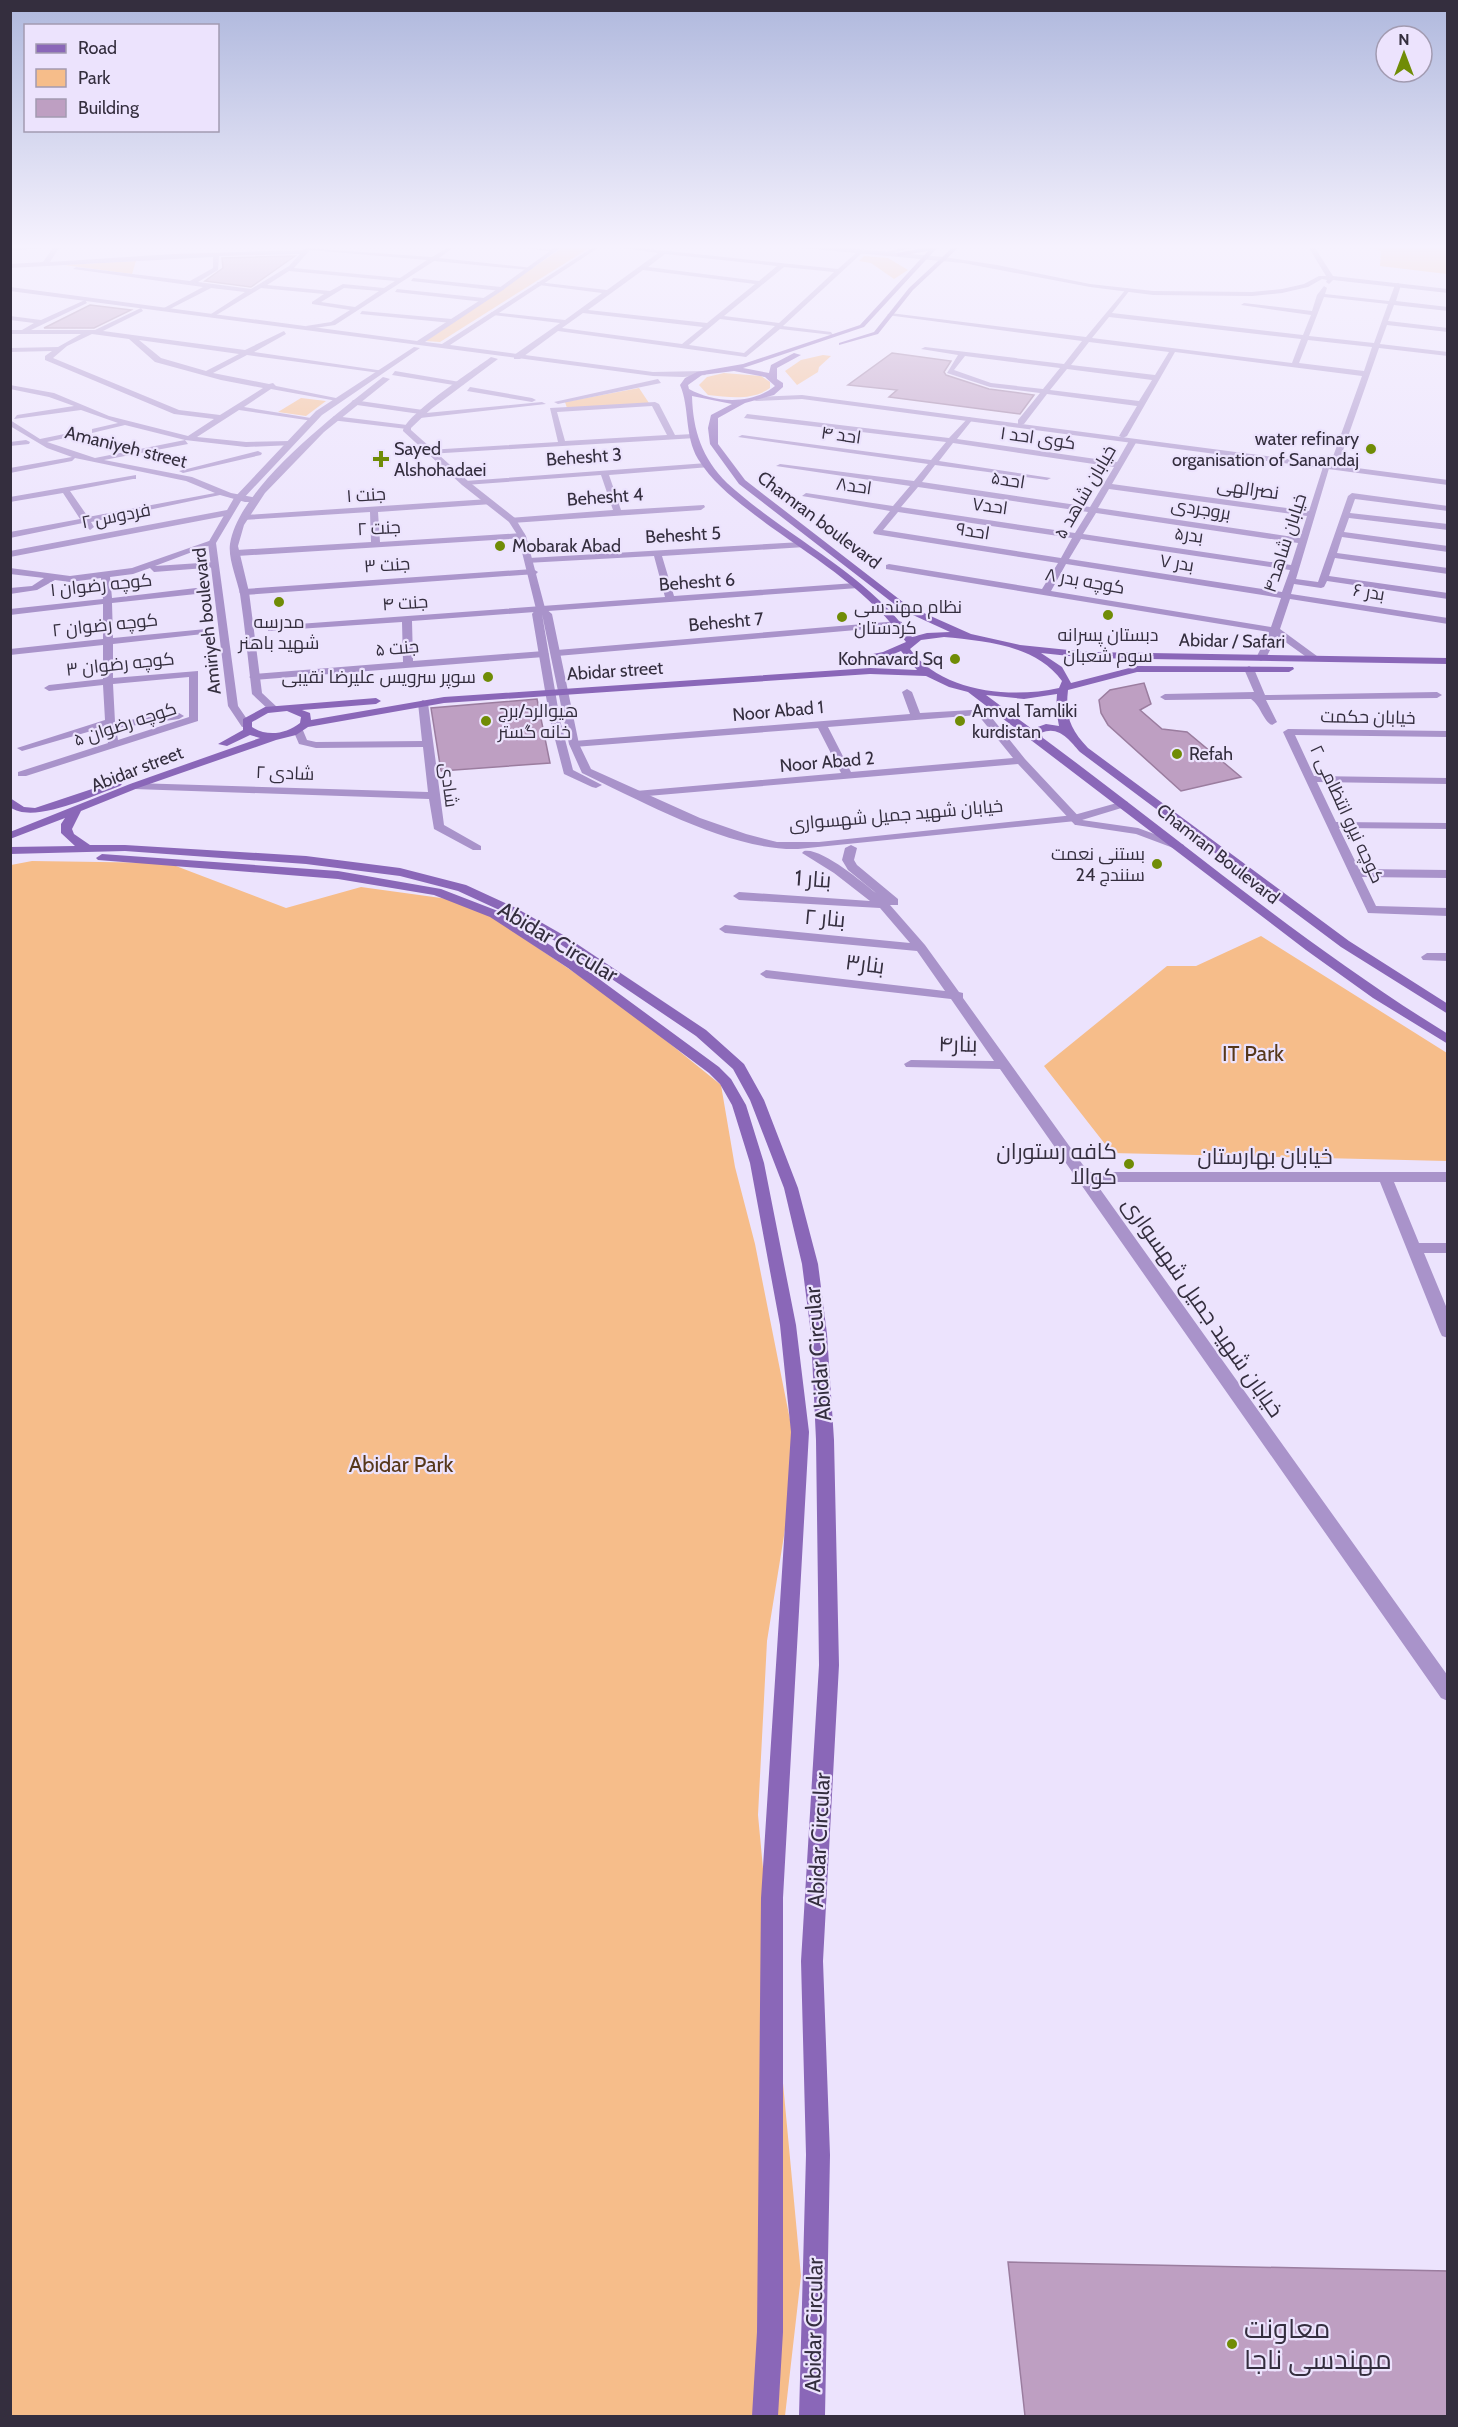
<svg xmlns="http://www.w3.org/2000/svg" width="1458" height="2427" viewBox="0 0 1458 2427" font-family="Cabin,Cairo,sans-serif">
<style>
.green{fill:#f6bd8a}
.building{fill:#be9fc2;stroke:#9b7d9f;stroke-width:1.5}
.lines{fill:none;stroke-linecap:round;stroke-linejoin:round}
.minor{fill:#a993ca;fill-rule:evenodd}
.tertiary{fill:#a993ca;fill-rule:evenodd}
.secondary{fill:#8a67b8;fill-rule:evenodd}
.poi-dot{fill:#708c06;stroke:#ece3fd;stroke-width:2}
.labels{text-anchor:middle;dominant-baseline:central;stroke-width:4.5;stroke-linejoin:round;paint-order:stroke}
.far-street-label{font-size:18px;fill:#342e3e;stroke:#ece3fd}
.far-poi-label{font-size:18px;fill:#342e3e;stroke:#ece3fd;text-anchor:start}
.street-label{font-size:22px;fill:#342e3e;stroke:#ece3fd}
.park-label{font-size:22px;fill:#56371a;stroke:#ece3fd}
.poi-label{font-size:22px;fill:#342e3e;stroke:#ece3fd;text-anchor:end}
.near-poi-label{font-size:27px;fill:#342e3e;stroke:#ece3fd;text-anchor:start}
</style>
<rect width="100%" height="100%" fill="#ece3fd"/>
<g class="green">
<path d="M562,248h27l-149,94 -15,-1z"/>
<path d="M1371,248h76v26l-67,-8 1,-15z"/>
<path d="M864,256l24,2 20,12 -14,9 -23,-16 -12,-2z"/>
<path d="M136,261l-4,13 -68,-9z"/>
<path d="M823,355l8,1 -12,11 -1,5 -21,13 -12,-14 16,-11z"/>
<path d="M724,373l37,3 9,6v6c-18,13 -41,9 -62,7l-9,-10 8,-8z"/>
<path d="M639,388l10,15 -82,5 -2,-6z"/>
<path d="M301,398l25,3 -20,15 -28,-4z"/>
<path d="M32,861l136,2 118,45 75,-21 109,15 151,102 100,81 14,82 20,77 42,211 -30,186 -9,174 43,461 -16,140h-774v-1551z"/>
<path d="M1261,936l186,117v108l-335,-8 -68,-87 123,-100h29z"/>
</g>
<g class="building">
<path d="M295,256l-44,31 -46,-6 18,-13 -1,-10z"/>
<path d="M90,305l41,5 -37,18h-50z"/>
<path d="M892,353l59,8 -7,11 2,3 43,14 45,6 -14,19 -131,-17 8,-7 -49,-5z"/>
<path d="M1144,683l7,21 -11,6 22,19 25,3 54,45 -60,14 -73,-66 -7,-12 -2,-13 11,-10z"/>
<path d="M537,699l13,64 -109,8 -10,-63z"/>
<path d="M1008,2262l440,9v145h-423z"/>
</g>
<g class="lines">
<g class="minor">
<path d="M10,248h33l-33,3z"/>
<path d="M53,248h6l-9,14 123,-8 130,-4 3,-2 126,9 15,-9h6l-14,10 94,10 -3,2 -96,-9 -99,64 -27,4 -2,-3 25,-4 19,-12 -38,-6v-2l12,-8 -63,-6 -48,29 -2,-3 34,-22 -34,-4 -45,23 -2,-3 39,-21 -130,-18 3,-2 114,14 23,-13v-11l-203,11v-4l33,-2zM310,250l117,10 -27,18 -106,-10zM300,254l-11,12 -38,23 -53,-7 20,-12 1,-14zM289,271l106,10 -11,7 -41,-4 -13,7 -63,-6zM344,288l35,3 -24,16 -34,-5z"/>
<path d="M525,248l32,2 -3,2z"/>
<path d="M623,248h16l199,21 19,-17 5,1 -79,73 48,6 2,3 -53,-6 -34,28 -188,-26 -38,28h-6v-4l46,-32 -67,-8 -2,-3 74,8 37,-27 -63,-8 -2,-3 70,8 51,-37zM665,254l112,12 -18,15 -111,-14zM784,267l50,5 -55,51 -55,-7zM643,270l112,14 -48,39 -119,-13zM583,313l120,14 -21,17 -120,-16zM720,319l55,7 -31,27 -55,-8z"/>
<path d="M902,248h9l-25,7 -3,-2z"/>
<path d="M413,278l88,9 3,2 -3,2 -90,-10z"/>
<path d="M1398,283l3,2 -5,16 52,6v4l-54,-6 -6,16 60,7v4l-61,-7 -7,19 68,8v4l-69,-8 -41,117 -4,2 -4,-2 32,-89 -187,-24 -48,84 -4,2 -4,-2 18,-30 -90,-12 -23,30h-6v-4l22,-27 -50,-6 -43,-14 11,-18 -37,-6 4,-2 139,17 18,-23 -195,-26 3,-2 196,24 41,-49 3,2 -18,23 191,22 8,-20 -70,-10 3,-2 68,8 5,-16 7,-9 3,2 -2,6 64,7 6,-16zM1324,297l64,7 -14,39 -65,-7zM1109,317l192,22 -9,24 -200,-25zM1308,340l64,7 -8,24 -65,-8zM1089,342l80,10 -14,23 -84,-10zM965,356l95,12 -17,21 -52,-6 -37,-13zM1067,369l85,11 -13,21 -89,-11z"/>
<path d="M397,289l87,9 3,2 -3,2 -89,-10z"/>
<path d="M85,300l2,3 -56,27h64l46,-22 2,3 -40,20 142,19 39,-19 2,3 -32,18 130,19 -4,2 -133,-18 -34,18 56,11 4,-1 3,3 65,13 -4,2 -66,-12 -27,18 73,12 -4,2 -74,-11 -42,27 49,5 44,-1h3v4l-47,2 -61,-7 3,4 -84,16 88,17 39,16 26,5v4h-12l-25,-7 -129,27 3,5 -4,3 -7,-7 -73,15v-6l70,-13 -17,-26 -53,9v-5l126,-22v4h-3l-63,12 18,26 127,-24 -29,-12 -111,-23 -3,3 -62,12v-5l62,-11 -25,-9 -37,-22v-6l30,19 34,-7v4l-27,6 48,16 90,-18 -60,-15 -33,8v-4l26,-6 -37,-13 -67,9 3,-4 57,-9 -25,-9 -39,-8v-4l44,8 55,23 79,20 26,-17 -40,-5 -129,-54v-4l7,-5 -42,1v-4l48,-1 23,-13h-71v-4h12l12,-7 -24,-3v-4l31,4zM92,334l37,5 26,23 66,18 42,8 -43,27 -41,-5 -126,-52 14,-12zM139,340l100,14 -33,17 -45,-13z"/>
<path d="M362,311l90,8 3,2 -3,2 -92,-9z"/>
<path d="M395,371l65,11 4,2 -4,2 -68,-11z"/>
<path d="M658,379l3,4 -103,21 -4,-2z"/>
<path d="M470,387l62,11 4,2 -4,2 -65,-11z"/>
<path d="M353,400l70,10 3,3 116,-11 4,2 -126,14 -4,-2 4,-2 -70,-10z"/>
<path d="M655,402l4,2 16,31 18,-1h3v4l-268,16 -4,-2 4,-2 130,-8 -8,-34zM652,406l15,29 -102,6 -8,-29z"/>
<path d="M747,414l202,24 20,-21 4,2 -16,20 160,23 13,-23h3l4,2 -25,43 197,27 14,-44 7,-2 -34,114 22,3 30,-86 4,-3 96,13v5l-93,-12 -5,14 98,11v6l-99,-12 -5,14 104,14v6l-106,-15 -5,16 111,15v6l-113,-16 -6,18 119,17v6l-121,-18 -3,6 -3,1 -27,-4 -3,10 157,24v6l-158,-25 -10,30 41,30 -9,2 -35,-25 -11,22 -5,3 -5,-3 13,-26 -383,-63v-4l3,-1 153,25 16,-26 -184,-29 -1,-2 17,-21 -88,-15 4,-3 87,13 17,-20 -134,-20 4,-2 134,17 14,-17 -190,-27 4,-2 189,25 15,-18 -202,-24zM953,443l161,24 -24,40 -168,-25 13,-17 112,15 4,-2 -112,-17zM918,487l170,25 -13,21 -174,-26zM1109,489l198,27 -7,22 -202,-30zM898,512l174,26 -11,20 -178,-28zM1096,513l202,30 -7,22 -208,-31zM1081,539l209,31 -8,22 -213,-33zM1066,564l215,34 -10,29 -220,-36z"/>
<path d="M334,416l73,9 4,2 -4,2 -76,-9z"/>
<path d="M26,440l4,2 -1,2 -19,2v-4z"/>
<path d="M258,451l4,2 -1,2 -78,18 -4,-2z"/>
<path d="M707,463h3v4l-101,8 12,35 83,-5 1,2 -4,3 -189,13 -3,-1v-4l104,-8 -12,-35 -136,10 -4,-2 4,-2z"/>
<path d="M489,499l4,3 -1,2 -114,8 2,30 142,-9 3,1v4l-288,18 -4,-3 4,-3 134,-8 -1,-30 -128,8v-4l3,-1z"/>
<path d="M227,510l3,1v4l-220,42v-6z"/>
<path d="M209,541l7,2 -61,23 60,-4 3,1v4l-64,5 -4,-4 -17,6 -23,3 2,21 84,-10 5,3 -5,3 -84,9 1,35 93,-9 2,2 -5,3 -90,10v34l85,-7v50l-172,55h-8v-4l90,-29 -3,-16 -83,24 -5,-3 88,-28 -2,-35 -54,6 -5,-3 5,-3 54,-6v-34l-93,10v-6l93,-10v-35l-93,11v-6l93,-10 -2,-21 -31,4 -15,-2 -18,10 -27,4v-6l22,-2 12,-8 -34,-4v-6l60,8 62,-8zM189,677v40l-71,23 -2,-12 63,-9 5,-3 -5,-3 -64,9 -2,-38z"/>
<path d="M802,542l3,1v4l-143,9 12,40 181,-13 3,1v4l-446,33 1,40 131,-10 5,3 -5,3 -290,23 -5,-3 5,-3 149,-12 -1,-40 -134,9v-4l3,-1 394,-29 -11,-41 -128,7 -1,-2 4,-3z"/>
<path d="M533,569l5,3 -2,2 -292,21 -5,-3 5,-3z"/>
<path d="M899,621l3,1v4l-345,30 -5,-3 5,-3z"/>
<path d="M1249,666l5,3 11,26 172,-3 5,3 -5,3 -171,2 11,22 -5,3c-9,-4 -11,-19 -21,-26l-86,1 -5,-3 5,-3 89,-2 -10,-23z"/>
<path d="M907,689l5,3 8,21 69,-4 1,2 -2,2 37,46 58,62v4h-8l-57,-61 -382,33 -6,-3 6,-3 205,-18 -23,-45 -244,19 -5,-3 5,-3 336,-27 -8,-22zM978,715l35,43 -162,14 -23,-45z"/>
<path d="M423,700l5,3 16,122 37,21v4h-8l-39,-21 -5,-30 -295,-10 -6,-3 6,-3 294,9 -5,-45 -107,1 -17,-4 -6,-14 9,-2 5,12 9,2 106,-1 -4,-38z"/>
<path d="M1288,729l160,2v6l-153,-2 19,41 134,2v6l-131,-2 19,40 112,1v6l-109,-1 20,41 89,1v8l-86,-1 14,29 72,2v8l-80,-3 -85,-181z"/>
<path d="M851,845l6,3 -3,12 3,5 41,34v6h-8l35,40 34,47 4,1v5l125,174h360v10h-54l25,61h29v10h-24l24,58v27l-6,-2 -2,-4 -60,-150h-285l353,494v25l-7,-3 -441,-629 -94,-2 -2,-3 7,-4 83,1 -43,-62 -185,-21 -6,-4 6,-4 179,21 -28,-40 -192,-18 -6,-4 6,-4 185,18 -30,-35 -141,-8 -6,-4 6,-4 131,9 -36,-28 -32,-20 2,-2c17,-4 58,31 72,42l-28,-23 -6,-10 3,-12z"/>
<path d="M1427,953h21v8l-25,-1 -2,-3z"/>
</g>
<g class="tertiary">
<path d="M554,248h6l-57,42 -78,52 17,2 150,-96h6l-148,97 203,27 50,-1 3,4 -23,2 -30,-1 -643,-85v-4l407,54 82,-53z"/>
<path d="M802,248h44l98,9 53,8 93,19 63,7 99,1 30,-3 22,-5 15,-8h7l-17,-28h6l18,28 115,13v4l-115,-13 -4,4 -3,-2 1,-2 -5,-1 -14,8 -26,6 -30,3 -99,-1 -63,-8 -127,-24z"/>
<path d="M414,347l6,1 -98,67 -81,86 -25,42 22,163 13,19 -9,2 -14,-21 -20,-163 26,-45 82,-87z"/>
<path d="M491,357l7,2 -67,50 -20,19v2l57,51 47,37 11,18 19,72 7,6 27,130 12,25 109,49 46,16 31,8h42l255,-27 50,-14 4,1v4l-46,14 56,8 46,17v4h-8l-40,-15 -60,-9v-4l-278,28c-67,2 -155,-47 -216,-76l-13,-29 -27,-130 18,106 13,50 29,15 -6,3 -4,-1 -28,-13 -14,-54 -18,-106 4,-5 -18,-73 -9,-14 -47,-37 -59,-54c2,-16 72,-62 88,-74z"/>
<path d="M383,377l7,2 -66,53 -59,61 -21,32 -6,21 11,46 13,101 16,15 -9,2 -17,-16c-4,-33 -7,-67 -12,-100 -3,-15 -12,-35 -10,-50 9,-58 109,-132 153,-167z"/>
<path d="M802,395l646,85v5l-646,-86 -46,2 -4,-2 4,-2z"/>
</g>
<g class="secondary">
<path d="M925,248h12l-73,79 -121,41 26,5 2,-8 23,-12 7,2 -24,13v11l6,4v4l-9,8 -29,8 -27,15v26l27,36 163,126 63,28 49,11 68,7 360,6v6l-360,-6 -47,-5 21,14 9,16 66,-17 156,1 1,2 -5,3h-152l-69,18c-3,26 2,39 20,58l261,193 99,63v10l-107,-67 -261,-195c-11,-12 -21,-27 -39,-19l2,5c134,99 262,208 405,296v10l-75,-46 -67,-48 -338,-258 -19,-5 -23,-11 -56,-2 -426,29 -136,24 -12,8 -20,5 -138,48 -57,23 -9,18 2,5 16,11h35l181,11 94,12 66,17 50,23 49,28 141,94 38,34 20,36 34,88 20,76 9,70 7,106 5,225 -16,296 7,194 -5,261h-26l7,-261 -5,-194 18,-296 -3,-225 -5,-106 -9,-70 -18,-76 -34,-88 -17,-31 -37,-33 -139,-94 -49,-28 -50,-23 -58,-15 -94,-12 -181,-13 -115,3v-7l65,-1 -14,-13v-9l4,-6 -55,21v-7l120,-48 130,-46 -10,-3 -23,11 -9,-2 25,-14v-11l22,-12 111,-9 5,3 -5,3 -74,6 8,3 1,7 133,-23 426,-29 47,2 -16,-19 -15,6 -48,8v-4l45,-9 23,-10c-35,-49 -87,-81 -135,-115 -26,-20 -55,-39 -73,-68 -14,-24 -8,-51 -18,-74l5,-7 12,-6 46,-8 117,-39 68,-74 -30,5 -2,-3zM734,371l31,6 10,9c-23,19 -61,17 -86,3l-1,-4 14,-10zM692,396l40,8 -21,11 -3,13 2,16 29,40 163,126 48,22 -23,1 -15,4c-48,-66 -126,-100 -185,-154 -25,-25 -34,-52 -35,-87zM944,637c41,4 92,8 118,44l-3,7c-49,11 -118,4 -149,-39l11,-9zM1057,694l-1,15 3,17 -13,-2 -14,5 -46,-34 38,4zM287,711l14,6 -1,6c-14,11 -33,14 -48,4v-5l16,-9z"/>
<path d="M952,248h6l-45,42 -35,44 -39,11v-2l35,-11 35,-44z"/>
<path d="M116,781l6,3 -2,2c-26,9 -87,39 -110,21v-9l14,9 11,1z"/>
<path d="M102,854l236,17 103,18 57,22 78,51 143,105 12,12 15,26 18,58 32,162 13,107 -26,466v434l-5,84h-26l5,-84 4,-434 30,-466 -11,-107 -30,-162 -18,-58 -12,-21 -11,-11 -141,-105 -78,-51 -56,-22 -96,-16 -240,-19 -2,-2z"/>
</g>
</g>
<linearGradient id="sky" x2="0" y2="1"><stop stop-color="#afb8dd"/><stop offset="0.42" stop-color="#f6f2fe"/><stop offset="1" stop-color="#f6f2fe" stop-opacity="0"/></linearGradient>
<rect width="1458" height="587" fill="url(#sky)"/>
<g class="poi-dot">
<circle cx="1371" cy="449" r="6"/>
<path d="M378 450h6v6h6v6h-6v6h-6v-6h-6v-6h6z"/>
<circle cx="500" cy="546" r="6"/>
<circle cx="279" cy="602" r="6"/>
<circle cx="1108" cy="615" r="6"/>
<circle cx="842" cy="617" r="6"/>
<circle cx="955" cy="659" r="6"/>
<circle cx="488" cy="677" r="6"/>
<circle cx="486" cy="721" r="6"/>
<circle cx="960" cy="721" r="6"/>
<circle cx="1177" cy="754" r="6"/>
<circle cx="1157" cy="864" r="6"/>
<circle cx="1129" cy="1164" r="6"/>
<circle cx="1232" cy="2344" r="6"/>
</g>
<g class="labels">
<g class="far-street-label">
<text transform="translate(841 435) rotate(8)">احد ۴</text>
<text transform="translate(1038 438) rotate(8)">کوی احد ۱</text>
<text transform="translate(126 447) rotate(14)">Amaniyeh street</text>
<text transform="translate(584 457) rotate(-4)">Behesht 3</text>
<text transform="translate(1008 480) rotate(9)">احد۵</text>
<text transform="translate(854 486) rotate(8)">احد۸</text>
<text transform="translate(1248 489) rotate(8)">نصرالهی</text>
<text transform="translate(1085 492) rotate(-60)">خیابان شاهد ۵</text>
<text transform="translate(366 495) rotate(-4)">جنت ۱</text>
<text transform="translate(605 497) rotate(-4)">Behesht 4</text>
<text transform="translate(990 506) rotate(8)">احد۷</text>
<text transform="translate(1201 509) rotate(9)">بروجردی</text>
<text transform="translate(116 516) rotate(-11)">فردوس ۲</text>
<text transform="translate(819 520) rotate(37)">Chamran boulevard</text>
<text transform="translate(379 528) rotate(-3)">جنت ۲</text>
<text transform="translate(973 531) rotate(9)">احد۹</text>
<text transform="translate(683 535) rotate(-3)">Behesht 5</text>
<text transform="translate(1189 535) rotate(8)">بدر۵</text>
<text transform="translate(1285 543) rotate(-72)">خیابان شاهد۴</text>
<text transform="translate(1177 563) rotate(9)">بدر ۷</text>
<text transform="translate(387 565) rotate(-4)">جنت ۳</text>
<text transform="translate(1085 581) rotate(10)">کوچه بدر ۸</text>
<text transform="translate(697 582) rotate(-4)">Behesht 6</text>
<text transform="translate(101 585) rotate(-6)">کوچه رضوان ۱</text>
<text transform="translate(1369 592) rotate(9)">بدر ۶</text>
<text transform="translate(405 603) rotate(-4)">جنت ۴</text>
<text transform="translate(207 621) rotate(-96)">Amiriyeh boulevard</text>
<text transform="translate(726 622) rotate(-5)">Behesht 7</text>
<text transform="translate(105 625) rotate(-6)">کوچه رضوان ۲</text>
<text transform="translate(1232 641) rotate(1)">Abidar / Safari</text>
<text transform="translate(397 648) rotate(-5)">جنت ۵</text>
<text transform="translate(120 664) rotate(-6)">کوچه رضوان ۳</text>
<text transform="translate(615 671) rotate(-4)">Abidar street</text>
<text transform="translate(778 711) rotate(-5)">Noor Abad 1</text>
<text transform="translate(1368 717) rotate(1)">خیابان حکمت</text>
<text transform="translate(125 724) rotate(-18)">کوچه رضوان ۵</text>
<text transform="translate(827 762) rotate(-5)">Noor Abad 2</text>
<text transform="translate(137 769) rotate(-21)">Abidar street</text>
<text transform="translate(285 773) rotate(2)">شادی ۲</text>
<text transform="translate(449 785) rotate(83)">شادی</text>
<text transform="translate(1347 814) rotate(65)">کوچه نیرو انتظامی ۲</text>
<text transform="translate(896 815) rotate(-5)">خیابان شهید جمیل شهسواری</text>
<text transform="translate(1218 854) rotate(38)">Chamran Boulevard</text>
</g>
<g class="far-poi-label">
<text x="1359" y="439" text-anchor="end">water refinary<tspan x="1359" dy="21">organisation of Sanandaj</tspan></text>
<text x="394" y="449">Sayed<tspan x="394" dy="21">Alshohadaei</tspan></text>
<text x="512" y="546">Mobarak Abad</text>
<text x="854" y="607">نظام مهندسی<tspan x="854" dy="21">کردستان</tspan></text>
<text x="279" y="622" text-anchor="middle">مدرسه<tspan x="279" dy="21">شهید باهنر</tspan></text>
<text x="1108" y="635" text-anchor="middle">دبستان پسرانه<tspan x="1108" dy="21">سوم شعبان</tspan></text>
<text x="943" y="659" text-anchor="end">Kohnavard Sq</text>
<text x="476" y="677" text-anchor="end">سوپر سرویس علیرضا نقیبی</text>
<text x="498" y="711">هیوالرد/برج<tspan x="498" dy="21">خانه گستر</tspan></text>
<text x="972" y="711">Amval Tamliki<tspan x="972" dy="21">kurdistan</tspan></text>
<text x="1189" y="754">Refah</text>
<text x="1145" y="854" text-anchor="end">بستنی نعمت<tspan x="1145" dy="21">سنندج 24</tspan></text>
</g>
<g class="street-label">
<text transform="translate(813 879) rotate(4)">بنار 1</text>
<text transform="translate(825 918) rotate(5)">بنار ۲</text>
<text transform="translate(558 942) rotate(31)">Abidar Circular</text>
<text transform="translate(865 964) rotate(7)">بنار۳</text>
<text transform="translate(958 1044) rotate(1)">بنار۴</text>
<text x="1265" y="1156">خیابان بهارستان</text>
<text transform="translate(1203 1307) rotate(55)">خیابان شهید جمیل شهسواری</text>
<text transform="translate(818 1354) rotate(-95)">Abidar Circular</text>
<text transform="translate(819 1840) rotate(-87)">Abidar Circular</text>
<text transform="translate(814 2325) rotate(-89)">Abidar Circular</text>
</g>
<g class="park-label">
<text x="1253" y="1053">IT Park</text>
<text x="401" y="1464">Abidar Park</text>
</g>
<g class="poi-label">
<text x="1117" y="1151">کافه رستوران<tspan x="1117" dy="25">کوالا</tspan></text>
</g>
<g class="near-poi-label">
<text x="1244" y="2328">معاونت<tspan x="1244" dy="31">مهندسی ناجا</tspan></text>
</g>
</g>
<rect width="1458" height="2427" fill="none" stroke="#342e3e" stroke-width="24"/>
<rect x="24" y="24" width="195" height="108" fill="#ece3fd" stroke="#a29bb1" stroke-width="1.5"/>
<rect x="36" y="44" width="30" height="9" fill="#8a67b8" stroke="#a29bb1" stroke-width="1.5"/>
<text x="78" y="54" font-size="18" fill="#342e3e">Road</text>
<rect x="36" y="69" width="30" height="18" fill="#f6bd8a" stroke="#a29bb1" stroke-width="1.5"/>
<text x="78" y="84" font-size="18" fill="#342e3e">Park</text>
<rect x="36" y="99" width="30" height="18" fill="#be9fc2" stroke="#a29bb1" stroke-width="1.5"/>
<text x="78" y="114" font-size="18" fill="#342e3e">Building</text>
<g transform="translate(1404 54)"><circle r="28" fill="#ece3fd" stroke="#a29bb1" stroke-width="1.5"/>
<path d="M0-4.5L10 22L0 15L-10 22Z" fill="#708c06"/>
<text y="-9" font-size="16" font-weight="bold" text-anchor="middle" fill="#342e3e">N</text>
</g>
</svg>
